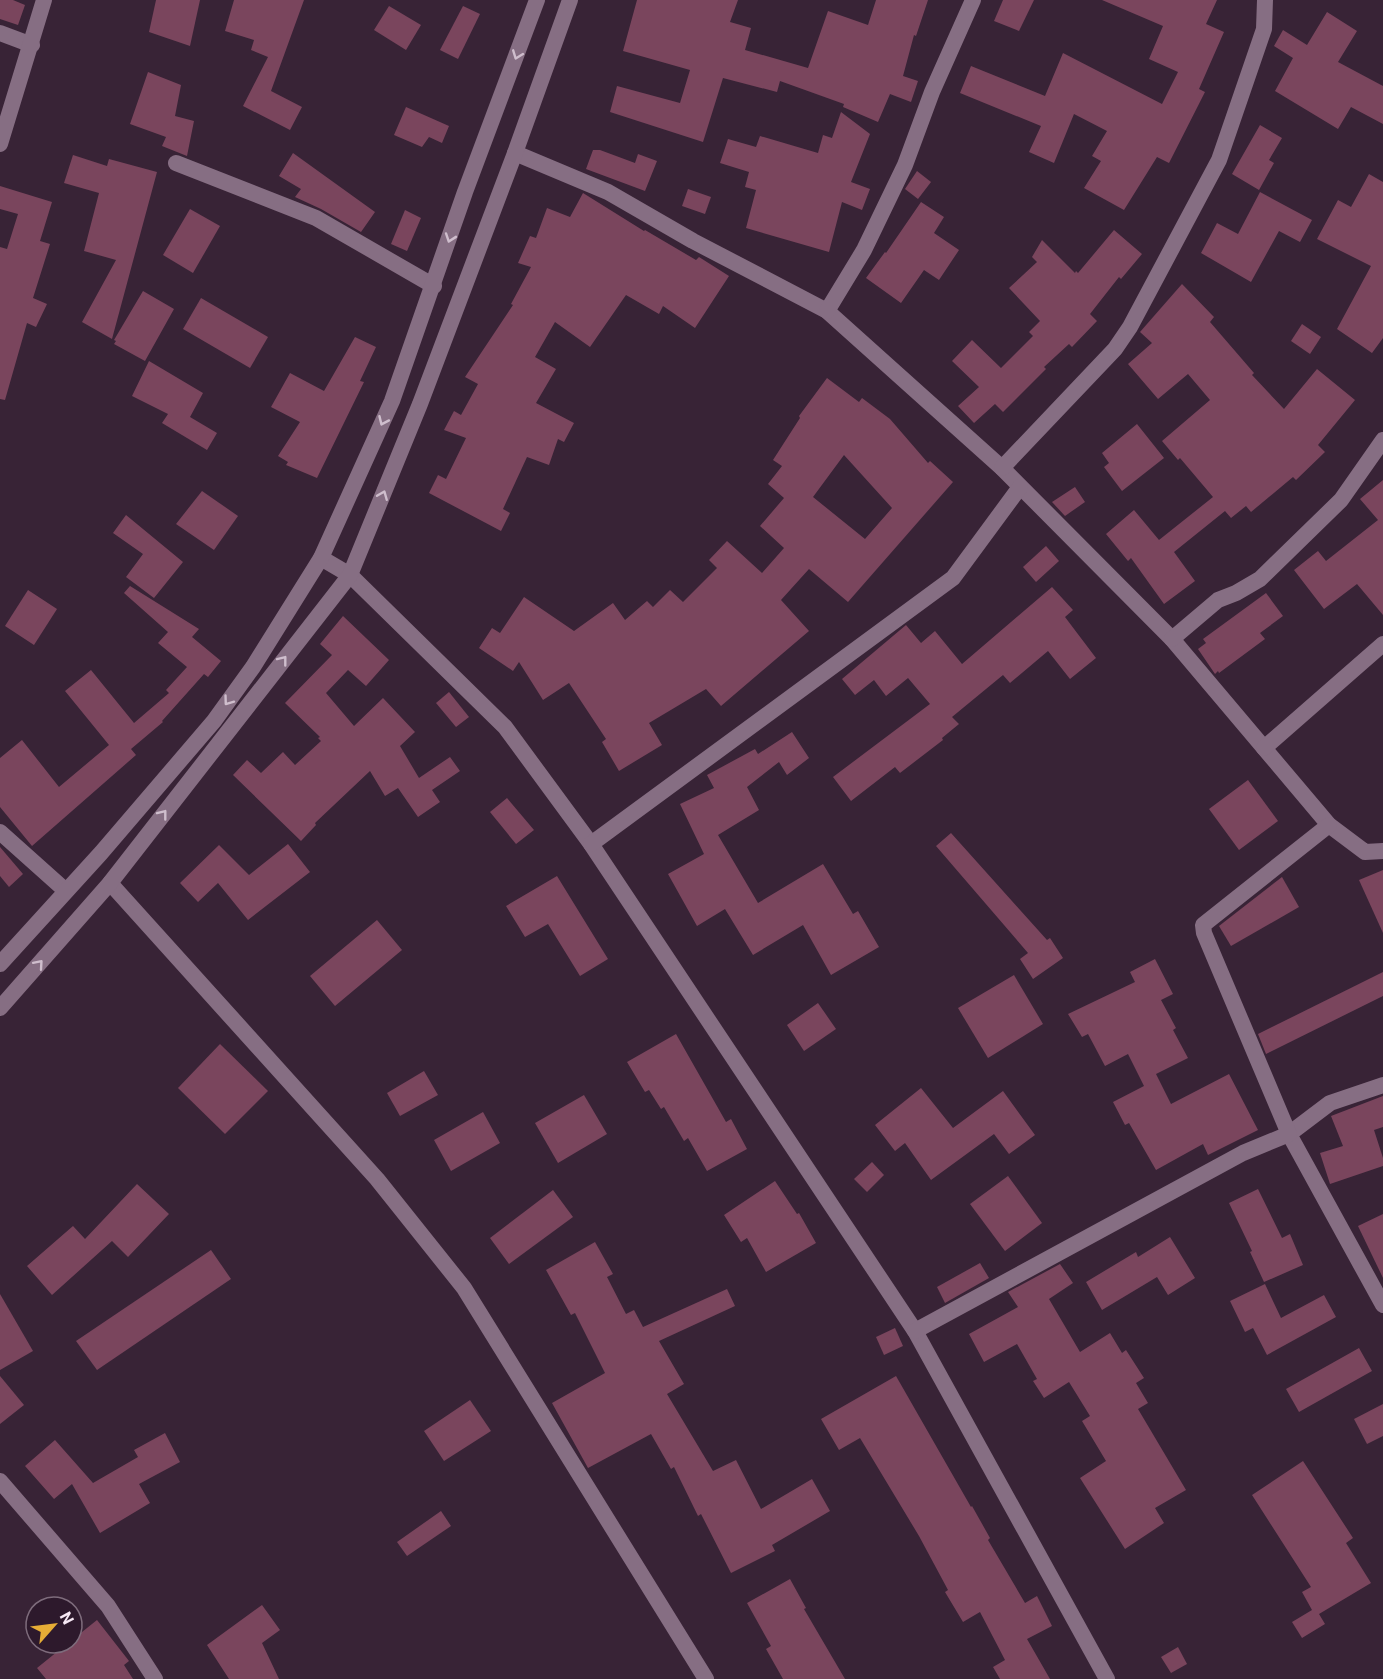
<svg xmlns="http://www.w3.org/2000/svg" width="1383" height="1679" viewBox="0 0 1383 1679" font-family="Roboto,sans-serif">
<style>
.building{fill:#7a455d;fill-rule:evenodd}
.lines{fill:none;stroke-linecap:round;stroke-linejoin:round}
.minor{stroke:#866e83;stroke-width:16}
.tertiary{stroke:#866e83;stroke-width:16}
.oneway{stroke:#cfbecd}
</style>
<rect width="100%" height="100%" fill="#382336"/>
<g class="building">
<path d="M0,0h13l12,5 -7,20 -18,-6z"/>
<path d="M156,0h44l-10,46 -41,-14z"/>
<path d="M234,0h70l-33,91 31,16 -12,23 -47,-24 25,-49 -17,-7 3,-10 -29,-9z"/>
<path d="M637,0h101l-8,22 21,6 -6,22 63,18 20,-57 40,14 8,-25h52l-12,36 -2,-1 -11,41 15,5 -7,21 -21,-8 -12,28 -35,-15 1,-3 -64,-23 -3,11 -54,-14 -20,64 -93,-30 7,-26 63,17 10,-33 -67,-19z"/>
<path d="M1003,0h31l-15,31 -25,-10z"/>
<path d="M1102,0h115l-11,24 18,8 -25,57 6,3 -36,71 -12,-6 -33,53 -40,-22 17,-27 -9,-5 15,-25 -33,-17 -20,49 -25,-11 12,-26 -81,-33 11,-27 74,30 18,-43 99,51 16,-32 -29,-13 14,-33z"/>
<path d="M389,6l32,19 -15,25 -32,-20z"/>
<path d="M463,6l17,8 -22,45 -18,-9z"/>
<path d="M1327,12l30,19 -19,31 45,24v38l-32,-17 -13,22 -63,-38 18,-33 -19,-12 9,-16 24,15z"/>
<path d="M148,72l33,13 -6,31 19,5 -7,35 -25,-10 4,-9 -36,-13z"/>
<path d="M406,107l43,19 -7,17 -13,-6 -7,10 -28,-12z"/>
<path d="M841,112l29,22 -19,48 19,7 -8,21 -20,-8 -13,50 -83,-24 10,-38 -11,-3 4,-15 -29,-9 8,-24 28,8 4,-11 58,17 5,-18 9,3z"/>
<path d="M1260,125l22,13 -13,22 5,3 -15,27 -27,-16z"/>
<path d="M593,150h7l35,13 3,-9 19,7 -12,30 -59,-22z"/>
<path d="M293,153l82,59 -14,20 -40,-23 -26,-12 6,-8 -22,-13z"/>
<path d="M73,155l34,11 2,-7 48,13 -45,167 -30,-17 34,-62 -32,-9 15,-58 -35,-10z"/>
<path d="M917,171l14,11 -13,17 -13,-10z"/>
<path d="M1369,174l14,8v156l-11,15 -35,-24 34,-63 -54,-27 21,-39 13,7z"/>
<path d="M0,186l52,16 -12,39 10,3 -17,54 14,6 -11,23 -9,-4 -22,77 -5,-1v-152l7,2 11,-35 -18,-5z"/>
<path d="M688,189l23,8 -6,17 -23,-8z"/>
<path d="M1260,192l52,28 -12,22 -21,-11 -28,51 -50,-29 16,-30 21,11z"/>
<path d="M583,193l61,38 1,-1 51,30 3,-3 30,19 -34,52 -32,-22 -4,8 -33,-19 -36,52 -35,-25 -20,35 21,12 -20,34 38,20 -10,19 -6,-3 -9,26 -22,-8 -24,52 7,4 -9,18 -72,-38 9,-18 8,4 20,-41 -22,-8 10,-19 7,4 17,-31 -13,-7 48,-72 -2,-1 20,-37 -13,-4 12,-27 6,2 11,-30 23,9z"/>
<path d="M921,202l23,15 -10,16 25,17 -20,30 -15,-10 -23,33 -35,-25 19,-26 1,1z"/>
<path d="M190,209l30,17 -27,47 -30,-18z"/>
<path d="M405,210l16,8 -14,33 -16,-7z"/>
<path d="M1114,230l28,24 -21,25 -2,-2 -29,37 7,7 -25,26 -3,-3 -25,23 2,2 -43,43 -8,-8 -21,19 -16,-17 21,-19 -27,-26 20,-21 29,28 32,-32 -4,-4 11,-11 -31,-33 28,-26 -5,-5 10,-17 33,33 1,-2 2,2z"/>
<path d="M1182,284l32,33 -4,5 44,51 -2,2 32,34 33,-40 38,31 -37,45 7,7 -29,28 -3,-3 -42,35 -5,-6 -15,12 -6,-7 -51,41 21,29 -31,23 -33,-46 -3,3 -22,-27 28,-24 25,30 54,-43 -33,-39 -2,2 -16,-19 48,-41 -22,-26 -30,25 -30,-35 24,-21 -12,-11z"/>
<path d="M143,291l31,18 -29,52 -31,-17 2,-3 -2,-1z"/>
<path d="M201,298l67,39 -18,31 -67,-39z"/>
<path d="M1302,324l19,13 -11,17 -19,-13z"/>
<path d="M355,337l21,10 -16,34 4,1 -47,96 -31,-13 2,-3 -10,-6 22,-34 -29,-15 19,-34 34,18z"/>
<path d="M149,361l54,32 -13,24 27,16 -10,17 -45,-27 6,-9 -36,-18z"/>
<path d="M827,378l32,24 3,-4 28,21 38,44 2,-2 23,21 -105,120 -39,-33 -28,31 28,31 -88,75 -15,-17 -57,34 13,22 -43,26 -17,-29 4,-3 -37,-56 -26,17 -24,-38 -6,9 -34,-23 13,-20 8,5 24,-36 50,34 39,-28 12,17 22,-19 6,6 17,-17 13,12 34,-34 -8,-8 18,-19 35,32 22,-25 -24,-22 24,-28 -16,-14 14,-18 -9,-6 27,-42 -1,-2zM844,455l48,53 -27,31 -52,-42z"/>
<path d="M1137,424l27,34 -42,33 -18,-24 5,-4 -7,-10z"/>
<path d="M1383,480v135l-26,-31 -33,25 -30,-39 24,-19 8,10 52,-41 -18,-21z"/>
<path d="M1075,487l10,15 -20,14 -13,-14z"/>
<path d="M202,491l36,25 -24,34 -38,-26z"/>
<path d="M126,515l57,47 -29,36 -28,-21 17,-23 -30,-21z"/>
<path d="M1046,546l13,15 -23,21 -13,-15z"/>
<path d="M130,586l69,43 -7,8 29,24 -13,16 -4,-3 -42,47 1,1 -32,27 5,6 -104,91 -32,-39v-49l22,-18 37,47 50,-42 -44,-54 26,-21 43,53 35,-30 -3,-3 21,-23 -29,-24 10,-11 -44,-39z"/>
<path d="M1052,587l21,23 -8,7 31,41 -26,21 -22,-28 -38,32 -7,-8 -51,42 7,7 -17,14 1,2 -43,33 -5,-6 -44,34 -18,-24 97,-73 -22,-26 -22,18 -12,-16 -19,15 -13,-16 64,-54 15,18 14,-12 27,33z"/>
<path d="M28,590l29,19 -23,36 -29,-19z"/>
<path d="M1266,593l17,23 -23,17 5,6 -46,34 -1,-2 -3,3 -17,-25 8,-6 -3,-4z"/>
<path d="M343,616l46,44 -23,26 -18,-16 -22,23 28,33 29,-28 32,34 -15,14 19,32 31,-21 10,14 -28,19 8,12 -22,15 -20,-29 -13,8 -15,-25 -55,52 1,2 -15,16 -68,-66 14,-15 14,13 22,-21 12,13 26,-24 -3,-3 2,-1 -35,-34 47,-48 -12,-11z"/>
<path d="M449,692l20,25 -13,10 -20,-24z"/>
<path d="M792,732l17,26 -22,17 -8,-13 -32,25 12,23 -41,25 40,68 65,-39 30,50 5,-3 21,36 -48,28 -28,-50 -50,30 -28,-46 -28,17 -29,-52 36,-20 -24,-50 34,-16 -7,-13 48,-26 3,5z"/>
<path d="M1248,780l30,41 -39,29 -30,-41z"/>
<path d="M507,798l27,32 -18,14 -26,-32z"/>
<path d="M951,833l96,107 3,-2 13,20 -30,21 -13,-20 8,-6 -92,-107z"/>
<path d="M288,844l22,28 -62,48 -30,-37 -20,19 -18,-19 39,-38 30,30z"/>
<path d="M0,847l23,27 -14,13 -9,-11z"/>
<path d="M1383,870v63l-24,-53z"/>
<path d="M557,876l51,83 -28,17 -32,-52 -23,13 -19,-31z"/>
<path d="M1282,877l17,30 -68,39 -12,-20z"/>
<path d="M377,920l25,30 -67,56 -25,-30z"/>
<path d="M1155,959l18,35 -12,6 15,28 -3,2 15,28 -32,16 15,30 58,-30 29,56 -50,25 -5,-11 -47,26 -27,-47 -4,2 -12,-23 31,-16 -16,-32 -23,12 -17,-32 -6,3 -14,-23 67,-32 -5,-10z"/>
<path d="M1383,972v24l-117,58 -8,-20z"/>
<path d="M1014,975l29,49 -55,34 -30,-50z"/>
<path d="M818,1003l18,26 -32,22 -17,-26z"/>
<path d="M676,1034l50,88 5,-3 16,30 -40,22 -19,-33 -4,3 -20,-34 -3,2 -12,-19 -4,2 -18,-30z"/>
<path d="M220,1044l48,47 -43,43 -47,-46z"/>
<path d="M424,1071l14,24 -38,21 -13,-23z"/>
<path d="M921,1088l32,40 50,-37 32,44 -26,19 -15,-20 -63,46 -26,-37 -10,8 -20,-26z"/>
<path d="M584,1095l23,39 -49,29 -23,-40z"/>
<path d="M1383,1096v31l-9,3 9,28v8l-53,18 -10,-31 23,-7 -12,-30z"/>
<path d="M483,1112l17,31 -49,28 -17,-31z"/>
<path d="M872,1162l12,13 -17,17 -13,-13z"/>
<path d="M1008,1176l34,47 -37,28 -35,-47z"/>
<path d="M775,1181l22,33 2,-1 17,30 -50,29 -19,-34 -6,4 -17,-27z"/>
<path d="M137,1184l32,30 -41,43 -16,-16 -60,54 -25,-29 46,-40 12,13z"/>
<path d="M1258,1189l24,49 8,-4 13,31 -39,17 -14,-30 2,-1 -23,-48z"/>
<path d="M553,1190l20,27 -64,47 -19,-26z"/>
<path d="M1383,1214v64l-25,-52z"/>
<path d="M1170,1237l25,41 -27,17 -11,-18 -55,33 -16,-28 50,-30 2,5z"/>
<path d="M595,1242l18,32 -6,3 19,37 8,-4 9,17 84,-38 8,17 -76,35 25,43 -17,10 46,77 23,-11 25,49 51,-30 18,32 -58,34 3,6 -44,22 -30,-59 -3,2 -24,-49 -3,2 -20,-35 -63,34 -36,-65 53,-30 -30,-60 -4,2 -25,-45z"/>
<path d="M211,1250l20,29 -134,91 -21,-29z"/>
<path d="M980,1263l9,15 -44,25 -8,-16z"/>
<path d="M1060,1264l13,19 -24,16 31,53 30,-19 12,20 4,-3 18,28 -8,5 12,20 -10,6 48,81 -31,18 9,15 -39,26 -45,-71 26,-17 -24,-40 8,-5 -21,-34 -25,16 -11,-17 4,-2 -20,-35 -33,18 -15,-28 49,-27 -10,-15z"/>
<path d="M1265,1284l16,34 43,-23 12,22 -69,38 -14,-27 -8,4 -15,-31z"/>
<path d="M0,1294l33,57 -33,19z"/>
<path d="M895,1328l8,18 -19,9 -8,-18z"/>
<path d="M1359,1348l13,23 -73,41 -13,-23z"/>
<path d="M0,1376l24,29 -24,19z"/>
<path d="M896,1376l75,131 1,-1 18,32 -2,2 37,63 12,-7 15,30 -25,13 23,40h-50l-7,-12 12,-7 -25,-48 -17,10 -18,-30 3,-2 -29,-54 -59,-98 -21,12 -18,-31z"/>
<path d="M470,1400l21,31 -47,30 -20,-30z"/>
<path d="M1383,1404v32l-16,8 -13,-25z"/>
<path d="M165,1433l15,29 -41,22 11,19 -50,30 -28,-49 -18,15 -29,-33 30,-26 38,43 45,-26 -4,-7z"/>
<path d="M1303,1461l50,77 -7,5 25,40 -52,31 6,10 -23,14 -10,-16 20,-12 -10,-18 9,-5 -59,-92z"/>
<path d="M441,1511l10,15 -44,30 -10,-14z"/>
<path d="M790,1579l16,29 -2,1 41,70h-62l-17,-30 5,-3 -24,-43z"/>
<path d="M262,1605l18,25 -18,13 17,36h-50l-22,-34z"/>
<path d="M97,1620l32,41 -5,4 9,14h-87l-9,-11 31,-25h4v-3z"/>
<path d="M1178,1647l9,17 -16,9 -10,-16z"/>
</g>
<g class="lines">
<g class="minor">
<path d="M0,33l32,12"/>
<path d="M0,144l44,-144"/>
<path d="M515,153l93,39 85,49 134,70 175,157 170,171 157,186 36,27 18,-1"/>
<path d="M176,163l140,55 118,68"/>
<path d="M827,311l37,-61 41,-85 27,-73 41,-92"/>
<path d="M1002,468l113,-119 15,-22 89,-167 45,-131 1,-29"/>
<path d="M321,558l29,17 155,152 86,117 324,487 192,348"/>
<path d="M1172,639l46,-39 18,-7 24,-14 81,-79 42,-60"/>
<path d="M1264,748l119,-104"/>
<path d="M0,832l66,59"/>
<path d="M591,844l362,-266 67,-91"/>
<path d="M110,883l267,296 87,109 242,391"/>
<path d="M1383,1085l-53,18 -41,31 94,171"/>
<path d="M915,1331l328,-178 46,-19 -85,-201 -1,-8 126,-100"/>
<path d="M0,1481l108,125 47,73"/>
</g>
<g class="tertiary">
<path d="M0,964l101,-111 113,-132 39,-54 68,-109 71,-157 73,-209 72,-192"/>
<path d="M0,1008l110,-125 240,-308 70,-171 95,-251 55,-153"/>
</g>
</g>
<defs><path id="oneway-chevron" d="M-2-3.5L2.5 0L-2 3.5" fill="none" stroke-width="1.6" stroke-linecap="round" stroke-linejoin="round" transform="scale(1.5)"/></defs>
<g class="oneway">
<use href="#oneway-chevron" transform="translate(517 55) rotate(111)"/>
<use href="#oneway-chevron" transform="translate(450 238) rotate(109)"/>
<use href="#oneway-chevron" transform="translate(383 421) rotate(114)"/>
<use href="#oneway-chevron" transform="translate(383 495) rotate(-68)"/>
<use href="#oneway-chevron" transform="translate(283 660) rotate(-52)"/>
<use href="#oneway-chevron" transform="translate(228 701) rotate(126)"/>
<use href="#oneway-chevron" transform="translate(163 814) rotate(-52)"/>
<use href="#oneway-chevron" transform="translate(39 964) rotate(-49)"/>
</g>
<g transform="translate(54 1625) rotate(62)"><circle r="28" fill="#2d192c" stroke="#7e6c7c" stroke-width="1.5"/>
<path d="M0-4.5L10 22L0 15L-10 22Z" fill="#e6ad36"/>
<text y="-9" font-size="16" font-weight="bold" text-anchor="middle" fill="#f7e9f5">N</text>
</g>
</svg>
